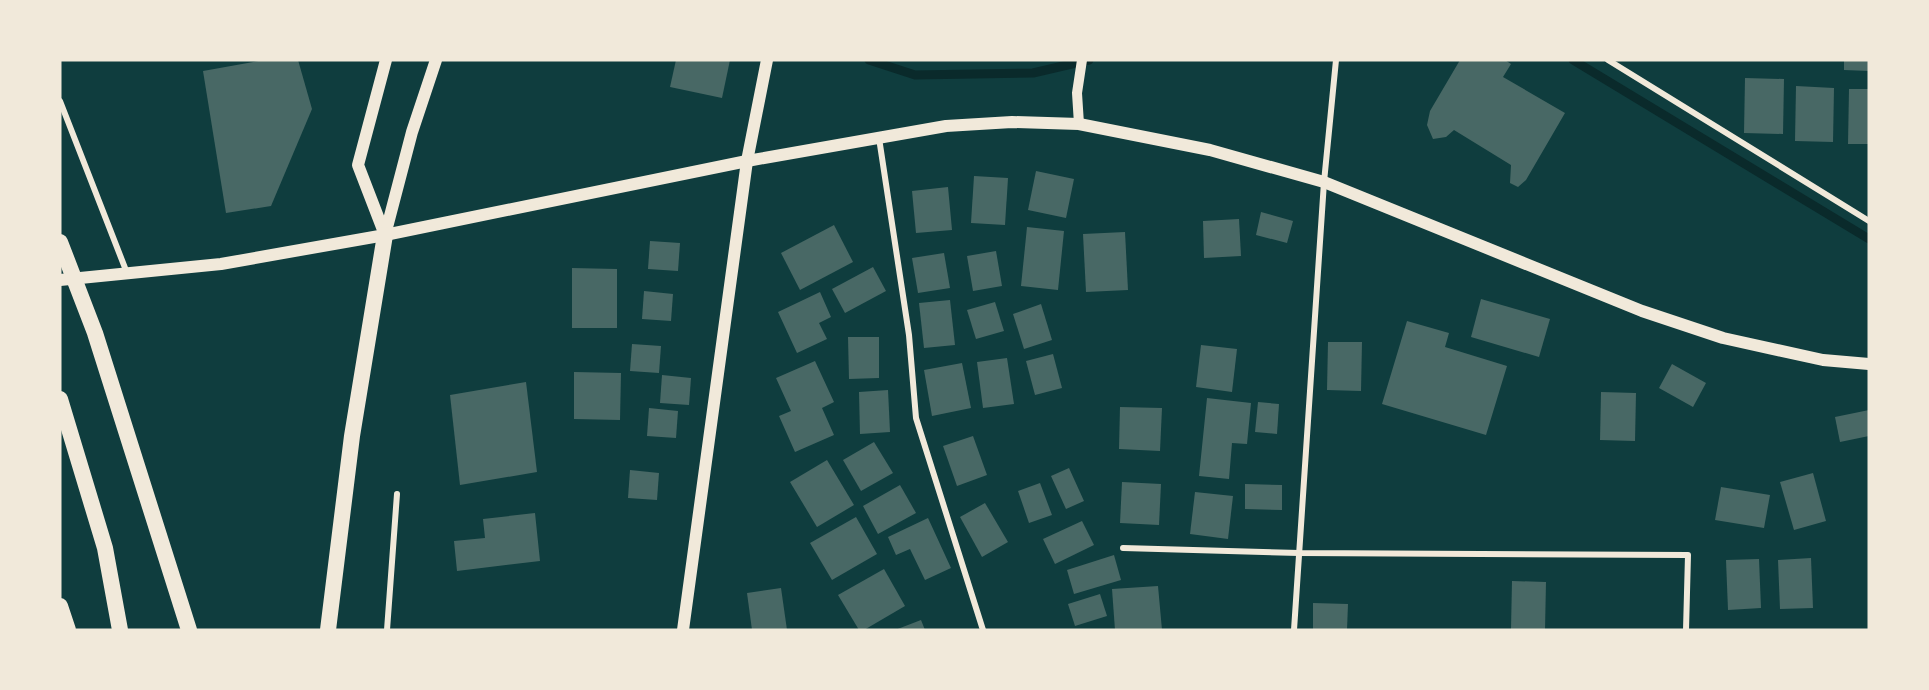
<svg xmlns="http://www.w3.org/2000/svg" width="1929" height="690" viewBox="0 0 1929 690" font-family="'Golos Text',sans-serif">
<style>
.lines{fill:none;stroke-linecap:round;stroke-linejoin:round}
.stream{stroke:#0a2a2b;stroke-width:9}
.building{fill:#486865}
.minor{stroke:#f1e9da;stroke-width:6}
.tertiary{stroke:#f1e9da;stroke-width:10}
.secondary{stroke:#f1e9da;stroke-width:12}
.trunk{stroke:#f1e9da;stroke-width:16}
</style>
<rect width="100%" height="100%" fill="#0f3d3e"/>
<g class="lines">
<g class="stream">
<path d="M869,60l46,15 118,-2 56,-13"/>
<path d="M1573,60l296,179"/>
</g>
</g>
<g class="building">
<path d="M264,60h34l14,49 -41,97 -45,7 -23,-142z"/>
<path d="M676,60h54l-8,38 -52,-11z"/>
<path d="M1460,60h45l6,4 -8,13 62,36 -39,67 -8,7 -8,-4 1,-18 -57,-35 -8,7 -13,2 -6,-14 3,-14z"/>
<path d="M1844,60h25v11l-25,-1z"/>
<path d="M1745,78l39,1 -1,55 -39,-1z"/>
<path d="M1796,86l38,2 -1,54 -38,-1z"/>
<path d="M1849,89h20v55h-21z"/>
<path d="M1036,171l38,8 -8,39 -38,-8z"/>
<path d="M974,176l34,2 -3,47 -34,-2z"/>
<path d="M948,187l4,43 -36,3 -4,-42z"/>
<path d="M1261,212l32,9 -6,22 -31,-8z"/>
<path d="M1239,219l2,37 -37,2 -1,-37z"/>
<path d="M834,225l19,37 -53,28 -19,-37z"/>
<path d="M1027,227l37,4 -6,59 -37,-4z"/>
<path d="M1125,232l3,58 -42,2 -3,-58z"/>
<path d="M650,241l30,2 -2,28 -30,-2z"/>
<path d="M996,251l6,35 -29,5 -6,-35z"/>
<path d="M944,253l6,35 -32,5 -6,-35z"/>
<path d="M873,267l13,24 -41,22 -13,-24z"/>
<path d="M572,268l45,1v59h-45z"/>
<path d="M644,291l29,3 -2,27 -29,-2z"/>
<path d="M820,292l11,25 -12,6 8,16 -30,14 -19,-41z"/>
<path d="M1481,299l69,20 -11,38 -68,-20z"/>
<path d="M950,300l5,45 -31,3 -5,-45z"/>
<path d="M995,302l9,29 -28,8 -9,-29z"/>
<path d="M1041,304l11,36 -28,9 -11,-35z"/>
<path d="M1407,321l42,12 -4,14 62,19 -21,69 -104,-31z"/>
<path d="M848,337h31v41l-30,1z"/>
<path d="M1328,342h34l-1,49 -34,-1z"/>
<path d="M632,344l29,2 -2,27 -29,-2z"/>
<path d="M1201,345l36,4 -5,43 -36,-5z"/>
<path d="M1053,354l9,34 -27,7 -9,-34z"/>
<path d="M1007,358l7,46 -31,4 -6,-46z"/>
<path d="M815,361l19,41 -12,6 12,27 -39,17 -16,-36 12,-5 -15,-33z"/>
<path d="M962,363l9,45 -39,8 -8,-46z"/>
<path d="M1672,364l34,19 -13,24 -34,-19z"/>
<path d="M574,372l47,1 -1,47 -46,-1z"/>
<path d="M662,375l29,3 -2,27 -29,-2z"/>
<path d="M526,382l11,90 -77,13 -10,-90z"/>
<path d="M888,390l2,42 -30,2 -1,-42z"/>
<path d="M1601,392l35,1 -1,48 -35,-1z"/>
<path d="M1207,398l44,5 -4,41 -15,-1 -3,36 -30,-3z"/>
<path d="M1258,402l21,2 -2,30 -22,-2z"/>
<path d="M1120,407l42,1 -2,43 -41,-2z"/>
<path d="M649,408l29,3 -2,27 -29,-2z"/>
<path d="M1869,410v26l-29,6 -5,-25z"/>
<path d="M973,436l14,39 -30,11 -14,-40z"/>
<path d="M874,442l19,31 -32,18 -18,-31z"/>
<path d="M827,460l27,45 -37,22 -27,-45z"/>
<path d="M1069,468l15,33 -18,8 -15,-33z"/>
<path d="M630,470l29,3 -2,27 -29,-2z"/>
<path d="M1813,473l13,48 -32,9 -14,-48z"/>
<path d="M1122,482l39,2 -2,41 -39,-2z"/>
<path d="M1040,483l12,32 -23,8 -11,-32z"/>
<path d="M1245,484l37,1v25l-37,-1z"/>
<path d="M900,485l16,28 -38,21 -15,-28z"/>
<path d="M1721,487l49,8 -6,33 -49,-8z"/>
<path d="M1195,492l38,4 -5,43 -38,-5z"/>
<path d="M985,503l23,39 -26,15 -22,-40z"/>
<path d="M535,513l5,48 -83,10 -3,-30 31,-3 -2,-19z"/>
<path d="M856,517l21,37 -45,26 -22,-37z"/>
<path d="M928,518l23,50 -26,12 -15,-31 -14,6 -8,-18z"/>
<path d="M1082,521l12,24 -39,19 -12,-25z"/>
<path d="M1114,555l7,25 -47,14 -7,-24z"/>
<path d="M1811,558l2,50 -33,1 -2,-49z"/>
<path d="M1759,559l2,49 -33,2 -2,-50z"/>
<path d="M884,569l21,37 -41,24h-5l-21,-35z"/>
<path d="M1512,581l34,1 -1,48 -34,-1z"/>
<path d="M1158,586l4,44h-47l-3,-41z"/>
<path d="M781,588l6,42h-35l-5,-37z"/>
<path d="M1100,594l7,22 -32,10 -7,-22z"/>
<path d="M1313,603l35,1 -1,26h-34z"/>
<path d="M921,620l4,10h-30z"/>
</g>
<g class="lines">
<g class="minor">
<path d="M1608,60l261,161"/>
<path d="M60,101l67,172"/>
<path d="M879,138l30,197 7,83 67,212"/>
<path d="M1123,548l176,5 389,2 -2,75"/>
<path d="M387,630l10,-136"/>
<path d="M1294,630l30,-448 12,-122"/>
</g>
<path class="tertiary" d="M1079,124l-2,-31 5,-33"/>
<g class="secondary">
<path d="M385,235l-27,-70 28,-105"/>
<path d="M385,235l27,-103 24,-72"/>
<path d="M60,280l161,-16 164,-29 362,-74 199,-35 66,-4 67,2 131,26 114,32 318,129 81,27 100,22 46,4"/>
<path d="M683,630l64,-469 20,-101"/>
</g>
<g class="trunk">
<path d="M60,242l35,91 94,297"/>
<path d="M60,399l45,149 15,82"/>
<path d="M60,606l8,24"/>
<path d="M328,630l24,-194 33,-201"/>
</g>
</g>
<rect width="1929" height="690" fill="none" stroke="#f1e9da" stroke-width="123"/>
</svg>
